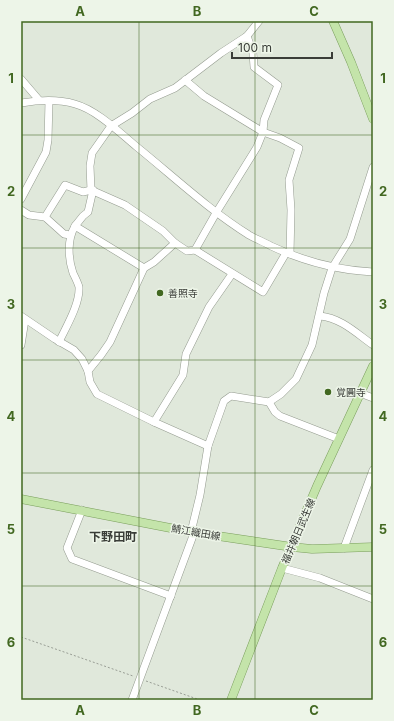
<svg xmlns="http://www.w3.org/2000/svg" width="394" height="721" viewBox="0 0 394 721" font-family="Inter,'Noto Sans JP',sans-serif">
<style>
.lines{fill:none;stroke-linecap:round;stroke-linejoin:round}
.minor-casing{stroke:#949b8f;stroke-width:8}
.major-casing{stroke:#7a9e5d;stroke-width:9}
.path{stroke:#999e95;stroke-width:1;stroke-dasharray:2 2;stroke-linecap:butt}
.minor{stroke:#fff;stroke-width:7}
.major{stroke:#c4e4aa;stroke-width:8}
.grid{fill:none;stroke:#426821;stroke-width:1;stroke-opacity:0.55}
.poi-dot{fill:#426821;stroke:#edf5e8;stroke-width:1.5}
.labels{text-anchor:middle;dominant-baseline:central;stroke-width:3;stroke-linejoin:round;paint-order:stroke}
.poi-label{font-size:10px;fill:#3a3d38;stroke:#edf5e8;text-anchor:start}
.street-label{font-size:10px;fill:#3a3d38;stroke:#edf5e8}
.quarter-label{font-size:12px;font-weight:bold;fill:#3a3d38;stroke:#edf5e8}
.neatline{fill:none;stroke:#426821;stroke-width:1.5}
.grid-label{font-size:13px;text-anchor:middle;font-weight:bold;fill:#426821}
</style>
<rect width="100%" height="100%" fill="#e0e8db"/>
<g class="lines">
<defs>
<g id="minor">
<path d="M21,79l18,21"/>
<path d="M185,80l19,16 59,36 17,6 19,10 -10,32 2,30 -1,44"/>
<path d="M21,103c18,-3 37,-4 54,1 22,6 45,29 62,43 37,30 72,63 112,88 7,4 15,7 22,11 34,16 65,24 102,26"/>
<path d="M91,190l-1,-24 2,-13 19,-27 21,-13 18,-14 25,-11 46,-35 26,-17 12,-15"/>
<path d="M21,199l25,-47 2,-12 1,-39"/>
<path d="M21,210l8,5 16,2 20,-32 18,7 8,-2 34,15 38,26 12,12 -21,19 -10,6 -34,74 -9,13 -13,16"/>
<path d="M45,217l19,17 6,1"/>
<path d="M75,226l8,-10 5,-4 5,-22"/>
<path d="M175,243l12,8 8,-1 68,42 23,-39"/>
<path d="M195,250l21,-37 41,-66 6,-15 1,-12 14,-35 -24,-18 -1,-14 -6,-17"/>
<path d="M21,316l34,23 19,11 8,9 6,12 2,11 7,12 57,28 54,24"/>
<path d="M320,316c21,2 36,17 53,29"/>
<path d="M59,342c7,-15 21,-38 20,-55 -1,-4 -4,-10 -6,-14 -5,-15 -6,-33 2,-47l69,42"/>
<path d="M21,345l4,-25"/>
<path d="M360,393l13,5"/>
<path d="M269,402l6,10 5,4 59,23"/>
<path d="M154,422l29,-47 3,-21 23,-47 23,-33"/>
<path d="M82,510l-15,38 5,11 99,37"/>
<path d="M344,548l29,-78"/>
<path d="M282,568l38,10 53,21"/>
<path d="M132,700l62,-167 -3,-1 9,-37 8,-49 16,-45 7,-5 38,6 12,-8 15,-15 16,-34 12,-52 8,-25 18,-29 23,-72"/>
</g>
<g id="major">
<path d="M333,21l18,41 22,57"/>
<path d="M21,499l170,33 101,15 20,2 61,-2"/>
<path d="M231,700l51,-132 35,-82 56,-120"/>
</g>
</defs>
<use href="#minor" class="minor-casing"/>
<use href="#major" class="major-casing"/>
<g class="path">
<path d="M21,637l112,39"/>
<path d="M146,681l54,19"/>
</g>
<use href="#minor" class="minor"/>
<use href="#major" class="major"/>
</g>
<path class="grid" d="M139,21v679M255,21v679M21,135h352M21,248h352M21,360h352M21,473h352M21,586h352"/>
<g class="poi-dot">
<circle cx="160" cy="293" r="4"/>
<circle cx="328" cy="392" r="4"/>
</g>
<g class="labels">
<g class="poi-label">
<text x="168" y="293">善照寺</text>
<text x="336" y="392">覚圓寺</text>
</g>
<g class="street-label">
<text transform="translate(298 531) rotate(-67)">福井朝日武生線</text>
<text transform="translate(196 532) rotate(10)">鯖江織田線</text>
</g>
<g class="quarter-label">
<text x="113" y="536">下野田町</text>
</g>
</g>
<rect width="394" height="721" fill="none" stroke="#edf5e8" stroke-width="44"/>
<path d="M232 52v6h100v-6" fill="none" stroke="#3a3d38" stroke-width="2"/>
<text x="238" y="52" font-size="12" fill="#3a3d38" stroke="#edf5e8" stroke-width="3" paint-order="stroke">100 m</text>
<rect x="22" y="22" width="350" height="677" class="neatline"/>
<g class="grid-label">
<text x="80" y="16">A</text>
<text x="197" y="16">B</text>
<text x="314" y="16">C</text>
<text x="11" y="83">1</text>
<text x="383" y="83">1</text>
<text x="11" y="196">2</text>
<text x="383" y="196">2</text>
<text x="11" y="309">3</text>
<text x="383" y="309">3</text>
<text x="11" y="421">4</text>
<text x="383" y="421">4</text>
<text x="11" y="534">5</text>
<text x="383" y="534">5</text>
<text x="11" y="647">6</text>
<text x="383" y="647">6</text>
<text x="80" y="715">A</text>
<text x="197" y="715">B</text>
<text x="314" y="715">C</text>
</g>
</svg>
